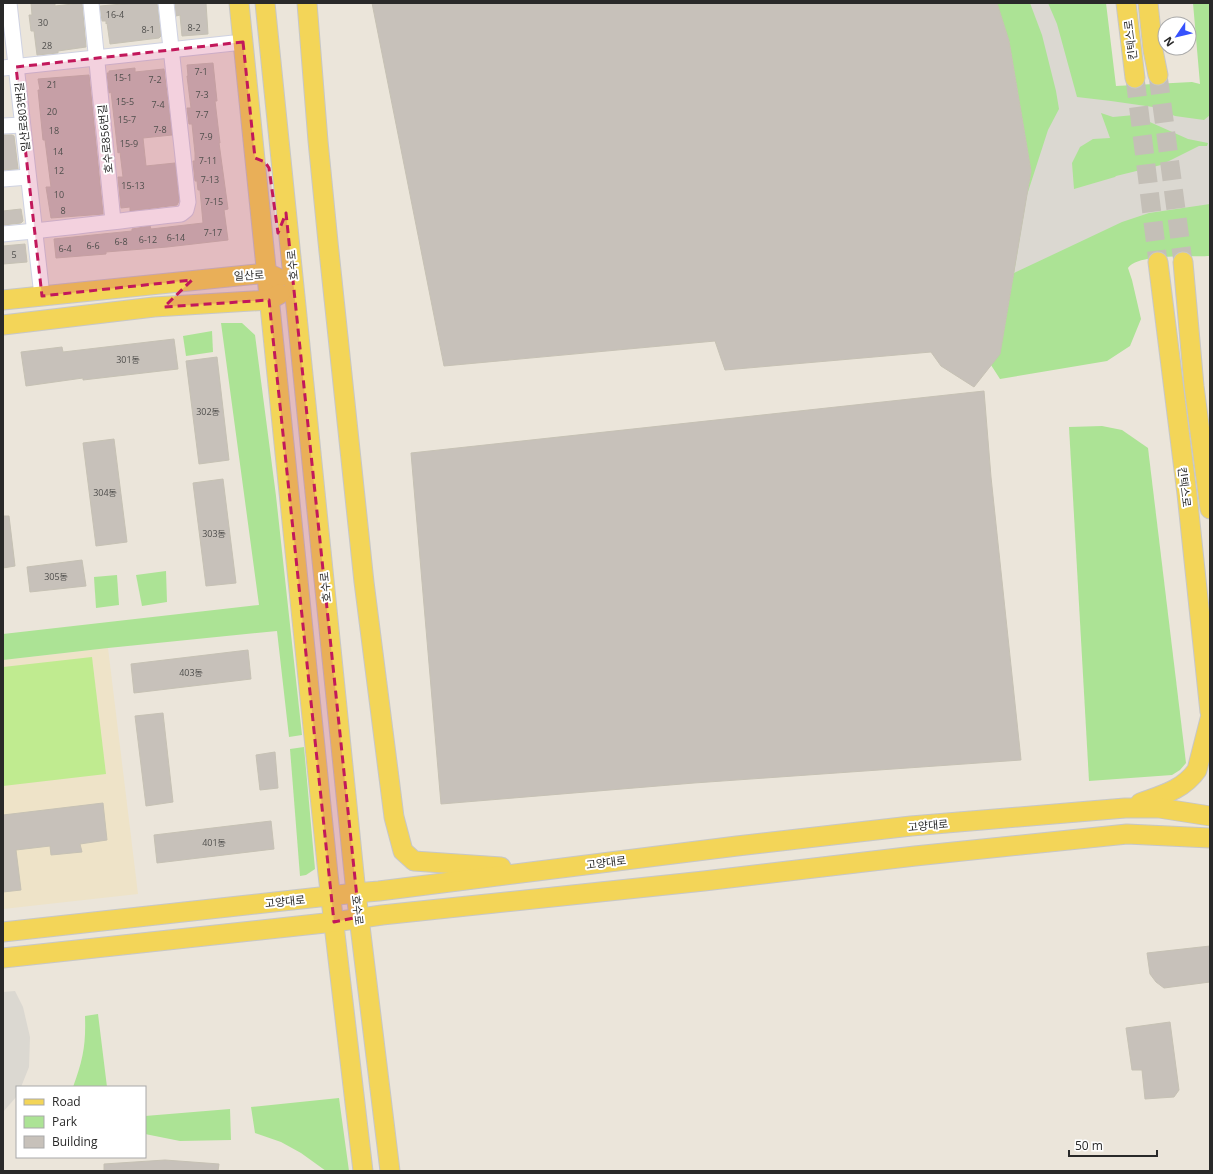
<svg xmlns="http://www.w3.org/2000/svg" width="1213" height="1174" viewBox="0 0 1213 1174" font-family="'Open Sans','Noto Sans KR',sans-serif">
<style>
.education{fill:#eee3c8}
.green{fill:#ace395}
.pitch{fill:#c0eb90}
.plaza{fill:#dbd8d1;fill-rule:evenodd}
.building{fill:#c7c1ba;stroke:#c6c1b4}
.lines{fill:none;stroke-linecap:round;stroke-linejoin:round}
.major-tunnel{stroke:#c4bfb7;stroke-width:19;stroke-dasharray:19 10;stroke-linecap:butt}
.minor-casing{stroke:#cfd2e2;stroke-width:17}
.major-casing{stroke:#c7c7c7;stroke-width:21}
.minor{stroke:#fff;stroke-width:15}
.major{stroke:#f3d558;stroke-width:19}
.marked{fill:#c2185b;fill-opacity:0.2;stroke:#c2185b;stroke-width:3;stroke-dasharray:8 5;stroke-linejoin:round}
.labels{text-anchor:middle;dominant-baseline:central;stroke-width:4;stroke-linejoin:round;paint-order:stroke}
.number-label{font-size:9px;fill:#504f4d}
.street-label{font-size:11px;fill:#292929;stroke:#fff}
</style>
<rect width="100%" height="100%" fill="#ebe5da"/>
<path class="education" d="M108,648l30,246 -135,15v-249z"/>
<g class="green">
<path d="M997,3h109l10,83 76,-4 8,2 -7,-81h17v253c-18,1 -72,-3 -82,12l4,12 9,39 -11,27 -23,15 -107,18 -9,-14 12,-29 28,-165 -22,-130z"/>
<path d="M221,323h21l13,12 21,161 26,239 -13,2 -12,-106 -169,17 -105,12v-26l256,-29z"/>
<path d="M212,331l1,21 -27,4 -3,-20z"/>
<path d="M1102,426l20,4 26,18 38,315 -6,7 -8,5 -83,6 -20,-354z"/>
<path d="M166,571l1,31 -25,4 -6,-31z"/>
<path d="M117,575l2,30 -23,3 -2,-31z"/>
<path d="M304,747l11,122 -9,6 -6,1 -10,-127z"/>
<path d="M98,1014l9,73h-34c10,-27 13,-42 12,-71z"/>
<path d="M339,1098l10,73h-23l-25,-18 -20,-11 -26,-9 -4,-26z"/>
<path d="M230,1109l1,31 -51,1 -35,-7v-18z"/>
</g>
<path class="pitch" d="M92,657l14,117 -103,12v-119z"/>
<g class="plaza">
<path d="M1030,3h18l9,21 20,73 34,4 42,6 22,9 29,4 6,-5v89l-61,9 -27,9 -108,51 13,-78 21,-65 11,-21 -3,-18 -14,-56zM1101,113l12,4 21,-2 54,24 20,4 -1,3h-8l-38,19 -45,11 -1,1 -41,12 -2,-26 8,-16 13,-8 17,-1z"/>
<path d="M15,991l8,16 7,30 -1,30 -8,20h-4v9l-14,16v-120z"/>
</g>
<g class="building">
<path d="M31,3h24v3l27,-3 4,44 -28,4v2l-21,2 -3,-24h-3l-2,-16h3z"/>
<path d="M134,3h23l4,33 -2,2 -49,6 -3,-21 -1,1v-3h-4l-2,-15z"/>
<path d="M175,3h31l2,31 -26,2 -2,-21 -4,1z"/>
<path d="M372,3h625l12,38 22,130 -31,183 -26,33 -33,-21 -10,-14 -206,18 -10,-29 -271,25z"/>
<path d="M213,63l4,38h-2l5,42h-1l9,66 -4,1 4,30 -61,7 -61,5v2l-50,4 -2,-19 78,-8v-2l18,-3 1,3 52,-6 -3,-33h-2l-1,-9h-2l-2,-20h2v-8l-3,-29h-3l-2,-16h4l-4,-32h1l-1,-11z"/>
<path d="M135,68v4l29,-3 8,66 -29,3 3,28 29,-3 4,38 -2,4 -47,6v-4l-9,1 -3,-31h5l-3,-25 -2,1 -7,-61 -2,1 -2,-20h2v-2z"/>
<path d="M89,75l14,139 -52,4 -5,-31h5l-6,-47h-2l-5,-50h2l-2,-11z"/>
<path d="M3,135h9l2,1 4,33 -15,1z"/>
<path d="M21,209l2,12 -2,2 -18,2v-14z"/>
<path d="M25,244l2,18 -24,2v-18z"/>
<path d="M174,339l4,30 -95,11v-2l-57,8 -5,-34 41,-5 1,5z"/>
<path d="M217,357l12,103 -30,4 -13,-103z"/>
<path d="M984,391l7,86 30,283 -327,23 -253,21 -30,-351z"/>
<path d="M114,439l13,103 -31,4 -13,-103z"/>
<path d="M223,479l13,104 -30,3 -13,-103z"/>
<path d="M3,516h6l6,50 -12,2z"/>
<path d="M82,560l4,26 -56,6 -3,-25z"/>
<path d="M248,650l3,29 -117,14 -3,-29z"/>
<path d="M163,713l10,89 -27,4 -11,-90z"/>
<path d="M275,752l3,36 -18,2 -4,-35z"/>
<path d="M103,803l4,37 -27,4 2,8 -31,3 -1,-9 -34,4 5,40 -18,2v-77z"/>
<path d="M271,821l3,28 -117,14 -3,-28z"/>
<path d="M1210,946v36l-46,6 -8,-6 -6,-8 -3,-21z"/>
<path d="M1170,1022l9,68 -5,7 -29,2 -3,-29h-10l-6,-42z"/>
<path d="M165,1160l54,4 -1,7h-114v-7z"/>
</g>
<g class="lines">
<g class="major-tunnel">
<path d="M1158,75l25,187"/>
<path d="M1135,78l23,184"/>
</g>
<defs>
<g id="minor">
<path d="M9,3l33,293"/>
<path d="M91,3l22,218"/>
<path d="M3,68l240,-26"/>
<path d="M3,126l19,-1"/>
<path d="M3,179l25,-2"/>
<path d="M3,234c60,-5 119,-14 178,-20l5,-4 2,-8 -22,-199"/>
</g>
<g id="major">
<path d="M239,3l89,871 35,297"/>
<path d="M265,3l91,890 34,278"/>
<path d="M307,3l11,138 10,101 36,340 30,235 9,34 11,10 87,6"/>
<path d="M1126,3l9,75"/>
<path d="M1148,3l5,47 5,25"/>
<path d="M1158,262l29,232 23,218"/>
<path d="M1183,262l11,124 16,123"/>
<path d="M3,300l264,-27 11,5"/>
<path d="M3,325l151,-18 115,-7 11,-6"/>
<path d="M1140,803c22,-8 43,-13 57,-33l13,-51"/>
<path d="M3,932l353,-39 23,-2 358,-45 174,-20 214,-18h34l51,8"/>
<path d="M3,958l331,-36 48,-7 322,-34 211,-25 212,-22 83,4"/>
</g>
</defs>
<use href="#minor" class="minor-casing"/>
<use href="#major" class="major-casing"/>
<use href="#minor" class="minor"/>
<use href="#major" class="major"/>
</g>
<path class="marked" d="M243,42l12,116 10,4 4,6 9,65 8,-20 73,704 -25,5 -65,-622 -105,7 28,-27 -150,16 -26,-229z"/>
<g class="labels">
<g class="number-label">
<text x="115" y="14">16-4</text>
<text x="43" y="22">30</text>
<text x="194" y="27">8-2</text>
<text x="148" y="29">8-1</text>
<text x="47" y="45">28</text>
<text x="201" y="71">7-1</text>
<text x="123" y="77">15-1</text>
<text x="155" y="79">7-2</text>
<text x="52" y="84">21</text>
<text x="202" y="94">7-3</text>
<text x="125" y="101">15-5</text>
<text x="158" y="104">7-4</text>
<text x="52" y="111">20</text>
<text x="202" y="114">7-7</text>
<text x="127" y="119">15-7</text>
<text x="160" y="129">7-8</text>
<text x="54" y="130">18</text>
<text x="206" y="136">7-9</text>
<text x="129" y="143">15-9</text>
<text x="58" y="151">14</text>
<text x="208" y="160">7-11</text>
<text x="59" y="170">12</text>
<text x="210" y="179">7-13</text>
<text x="133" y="185">15-13</text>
<text x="59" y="194">10</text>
<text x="214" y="201">7-15</text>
<text x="63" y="210">8</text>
<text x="213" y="232">7-17</text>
<text x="176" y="237">6-14</text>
<text x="148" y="239">6-12</text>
<text x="121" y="241">6-8</text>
<text x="93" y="245">6-6</text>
<text x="65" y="248">6-4</text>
<text x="14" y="254">5</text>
<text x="128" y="359">301동</text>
<text x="208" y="411">302동</text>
<text x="105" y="492">304동</text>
<text x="214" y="533">303동</text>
<text x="56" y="576">305동</text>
<text x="191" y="672">403동</text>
<text x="214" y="842">401동</text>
</g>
<g class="street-label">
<text transform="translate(1130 40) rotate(-97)">킨텍스로</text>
<text transform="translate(22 117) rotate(-96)">일산로803번길</text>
<text transform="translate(105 139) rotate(-96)">호수로856번길</text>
<text transform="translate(292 265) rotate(-96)">호수로</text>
<text transform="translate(249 275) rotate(-3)">일산로</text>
<text transform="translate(1185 487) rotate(83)">킨텍스로</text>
<text transform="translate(325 587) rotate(-96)">호수로</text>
<text transform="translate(928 825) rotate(-5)">고양대로</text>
<text transform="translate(606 862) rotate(-7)">고양대로</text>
<text transform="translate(285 901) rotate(-6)">고양대로</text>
<text transform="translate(358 910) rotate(83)">호수로</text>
</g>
</g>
<rect width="1213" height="1174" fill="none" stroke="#292929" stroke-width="8"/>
<rect x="16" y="1086" width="130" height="72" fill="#ffffff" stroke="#a9a9a9"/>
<rect x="24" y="1099" width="20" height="6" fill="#f3d558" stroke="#a9a9a9"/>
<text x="52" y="1106" font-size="12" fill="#292929">Road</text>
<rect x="24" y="1116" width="20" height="12" fill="#ace395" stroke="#a9a9a9"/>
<text x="52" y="1126" font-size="12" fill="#292929">Park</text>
<rect x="24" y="1136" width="20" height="12" fill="#c7c1ba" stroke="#a9a9a9"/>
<text x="52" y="1146" font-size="12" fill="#292929">Building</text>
<g transform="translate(1177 36) rotate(235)"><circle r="19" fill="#ffffff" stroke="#a9a9a9"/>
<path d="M0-3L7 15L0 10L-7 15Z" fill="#3652fd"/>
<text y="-6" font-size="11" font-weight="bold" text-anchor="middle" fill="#292929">N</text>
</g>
<path d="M1069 1150v6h88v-6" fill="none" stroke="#292929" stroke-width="2"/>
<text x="1075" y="1150" font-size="12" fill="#292929" stroke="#ffffff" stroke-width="3" paint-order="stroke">50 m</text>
</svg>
